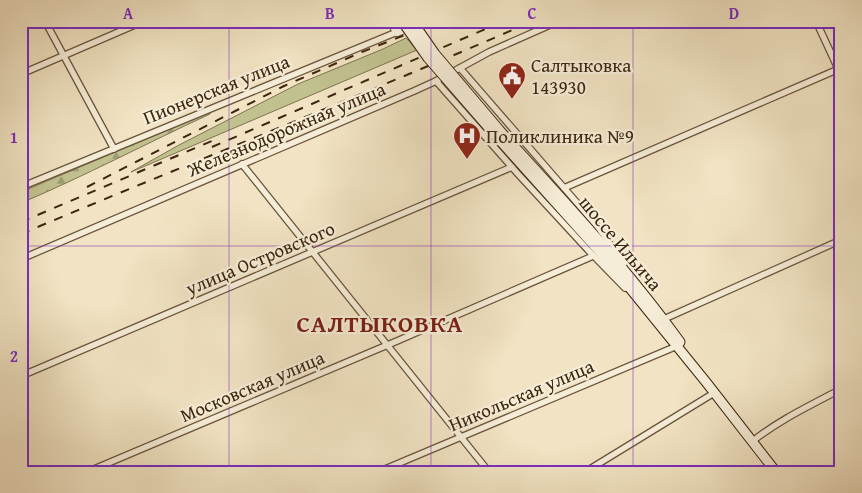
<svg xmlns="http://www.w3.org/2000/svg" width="862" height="493" viewBox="0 0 862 493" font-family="'Gentium Book Plus',serif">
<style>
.green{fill:#c1c18f;stroke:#7e734e}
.forest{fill:url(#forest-firs);stroke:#7e734e}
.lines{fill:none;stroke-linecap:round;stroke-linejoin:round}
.minor-casing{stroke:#69543b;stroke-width:8}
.tertiary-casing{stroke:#69543b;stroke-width:10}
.secondary-casing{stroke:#3c250e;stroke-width:11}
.minor{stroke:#f6edd8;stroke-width:5.5}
.tertiary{stroke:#f6edd8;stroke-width:8}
.secondary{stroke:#f6edd8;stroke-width:9}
.rail{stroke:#3c250e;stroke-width:2;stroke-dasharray:9 9;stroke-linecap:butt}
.secondary-bridge-casing{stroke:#3c250e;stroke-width:11;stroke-linecap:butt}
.secondary-bridge{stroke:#f6edd8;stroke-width:9}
.grid{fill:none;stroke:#7b2cbf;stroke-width:1;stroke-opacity:0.55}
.labels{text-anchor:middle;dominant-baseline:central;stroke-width:4.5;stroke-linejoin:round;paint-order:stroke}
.poi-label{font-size:19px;fill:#3c250e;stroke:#f6edd8;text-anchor:start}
.street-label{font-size:19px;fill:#3c250e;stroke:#f6edd8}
.district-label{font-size:24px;font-weight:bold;letter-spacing:1px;fill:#7a1f14;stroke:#f6edd8}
.neatline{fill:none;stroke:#7b2cbf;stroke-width:2}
.grid-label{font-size:16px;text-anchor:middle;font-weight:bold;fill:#7b2cbf}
</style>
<defs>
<pattern id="forest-firs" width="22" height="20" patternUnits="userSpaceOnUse" patternTransform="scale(1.25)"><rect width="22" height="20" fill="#c1c18f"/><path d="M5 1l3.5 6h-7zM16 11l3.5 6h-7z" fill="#9e9d73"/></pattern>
</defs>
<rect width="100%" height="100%" fill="#f1e3c3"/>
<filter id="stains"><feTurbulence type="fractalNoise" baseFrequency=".004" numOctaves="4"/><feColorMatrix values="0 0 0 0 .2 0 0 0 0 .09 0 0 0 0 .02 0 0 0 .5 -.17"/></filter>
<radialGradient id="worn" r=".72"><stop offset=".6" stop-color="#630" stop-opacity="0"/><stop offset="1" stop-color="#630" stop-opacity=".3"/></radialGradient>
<path class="green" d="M406,38l11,12 -286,122 48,-27 119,-61 85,-35z"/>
<path class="forest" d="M210,112v2c-63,29 -125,62 -189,89v-11z"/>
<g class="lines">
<defs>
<g id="minor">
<path d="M45,21l69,128"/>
<path d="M816,21l25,54"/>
<path d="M460,68l138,159 26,37"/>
<path d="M21,74l123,-53"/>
<path d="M436,81l82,93 70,76 37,38"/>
<path d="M242,164l247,308"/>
<path d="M21,187l376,-155"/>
<path d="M564,188l277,-120"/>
<path d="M21,259l393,-168 22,-10 53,-29 70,-31"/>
<path d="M664,319l177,-79"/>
<path d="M21,376l491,-209"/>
<path d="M753,441c26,-21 58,-36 88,-52"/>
<path d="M87,472l310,-131 196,-85"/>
<path d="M378,472l299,-126"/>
<path d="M585,472l129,-79"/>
</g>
<path id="tertiary" d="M391,21l6,11 26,-11"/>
<g id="secondary">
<path d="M501,132c62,68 125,135 179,210"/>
<path d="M496,136l111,124 99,122 70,90"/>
</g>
</defs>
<use href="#minor" class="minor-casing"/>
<use href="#tertiary" class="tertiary-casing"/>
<use href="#secondary" class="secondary-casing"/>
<use href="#minor" class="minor"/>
<use href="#tertiary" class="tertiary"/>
<use href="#secondary" class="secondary"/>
<g class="rail">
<path d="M212,147l292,-126"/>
<path d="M87,187l197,-101 78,-34 78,-31"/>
<path d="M21,222l198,-84"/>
<path d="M21,234c171,-72 343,-139 512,-213"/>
</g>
<defs>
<g id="secondary-bridge">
<path d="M402,21l26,37 68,78"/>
<path d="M412,21l23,33 66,78"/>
</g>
</defs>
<use href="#secondary-bridge" class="secondary-bridge-casing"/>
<use href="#secondary-bridge" class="secondary-bridge"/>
</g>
<path class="grid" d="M229,21v451M431,21v451M633,21v451M21,246h820"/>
<defs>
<symbol id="civic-pin" viewBox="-11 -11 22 30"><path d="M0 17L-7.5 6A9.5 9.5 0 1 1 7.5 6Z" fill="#8f2418" stroke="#f6edd8"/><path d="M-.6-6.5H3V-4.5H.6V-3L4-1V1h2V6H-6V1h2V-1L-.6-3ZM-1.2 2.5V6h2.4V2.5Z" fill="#fff"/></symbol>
<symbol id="hospital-pin" viewBox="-11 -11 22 30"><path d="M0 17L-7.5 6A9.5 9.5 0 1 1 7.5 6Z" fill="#8f2418" stroke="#f6edd8"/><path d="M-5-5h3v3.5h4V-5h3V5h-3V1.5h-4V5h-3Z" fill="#fff"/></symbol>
</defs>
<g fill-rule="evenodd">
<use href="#civic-pin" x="496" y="60" width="32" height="43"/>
<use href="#hospital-pin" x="451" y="120" width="32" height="43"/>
</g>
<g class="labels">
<g class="poi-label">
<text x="531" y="65">Салтыковка<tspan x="531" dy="22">143930</tspan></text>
<text x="486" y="136">Поликлиника №9</text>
</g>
<g class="street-label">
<text transform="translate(216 89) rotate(-22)">Пионерская улица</text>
<text transform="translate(286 129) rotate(-23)">Железнодорожная улица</text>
<text transform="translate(621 243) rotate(50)">шоссе Ильича</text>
<text transform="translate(260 258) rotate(-23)">улица Островского</text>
<text transform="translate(252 386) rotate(-23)">Московская улица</text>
<text transform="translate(521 395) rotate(-23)">Никольская улица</text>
</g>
<g class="district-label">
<text x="380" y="323">САЛТЫКОВКА</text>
</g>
</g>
<rect width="862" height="493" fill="none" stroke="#f1e3c3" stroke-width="55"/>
<rect x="28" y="28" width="806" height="438" class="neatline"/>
<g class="grid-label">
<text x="128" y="19">A</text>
<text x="330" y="19">B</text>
<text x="532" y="19">C</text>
<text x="734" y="19">D</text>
<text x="14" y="143">1</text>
<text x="14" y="362">2</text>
</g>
<rect width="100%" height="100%" filter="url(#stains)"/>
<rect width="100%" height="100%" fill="url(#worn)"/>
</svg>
